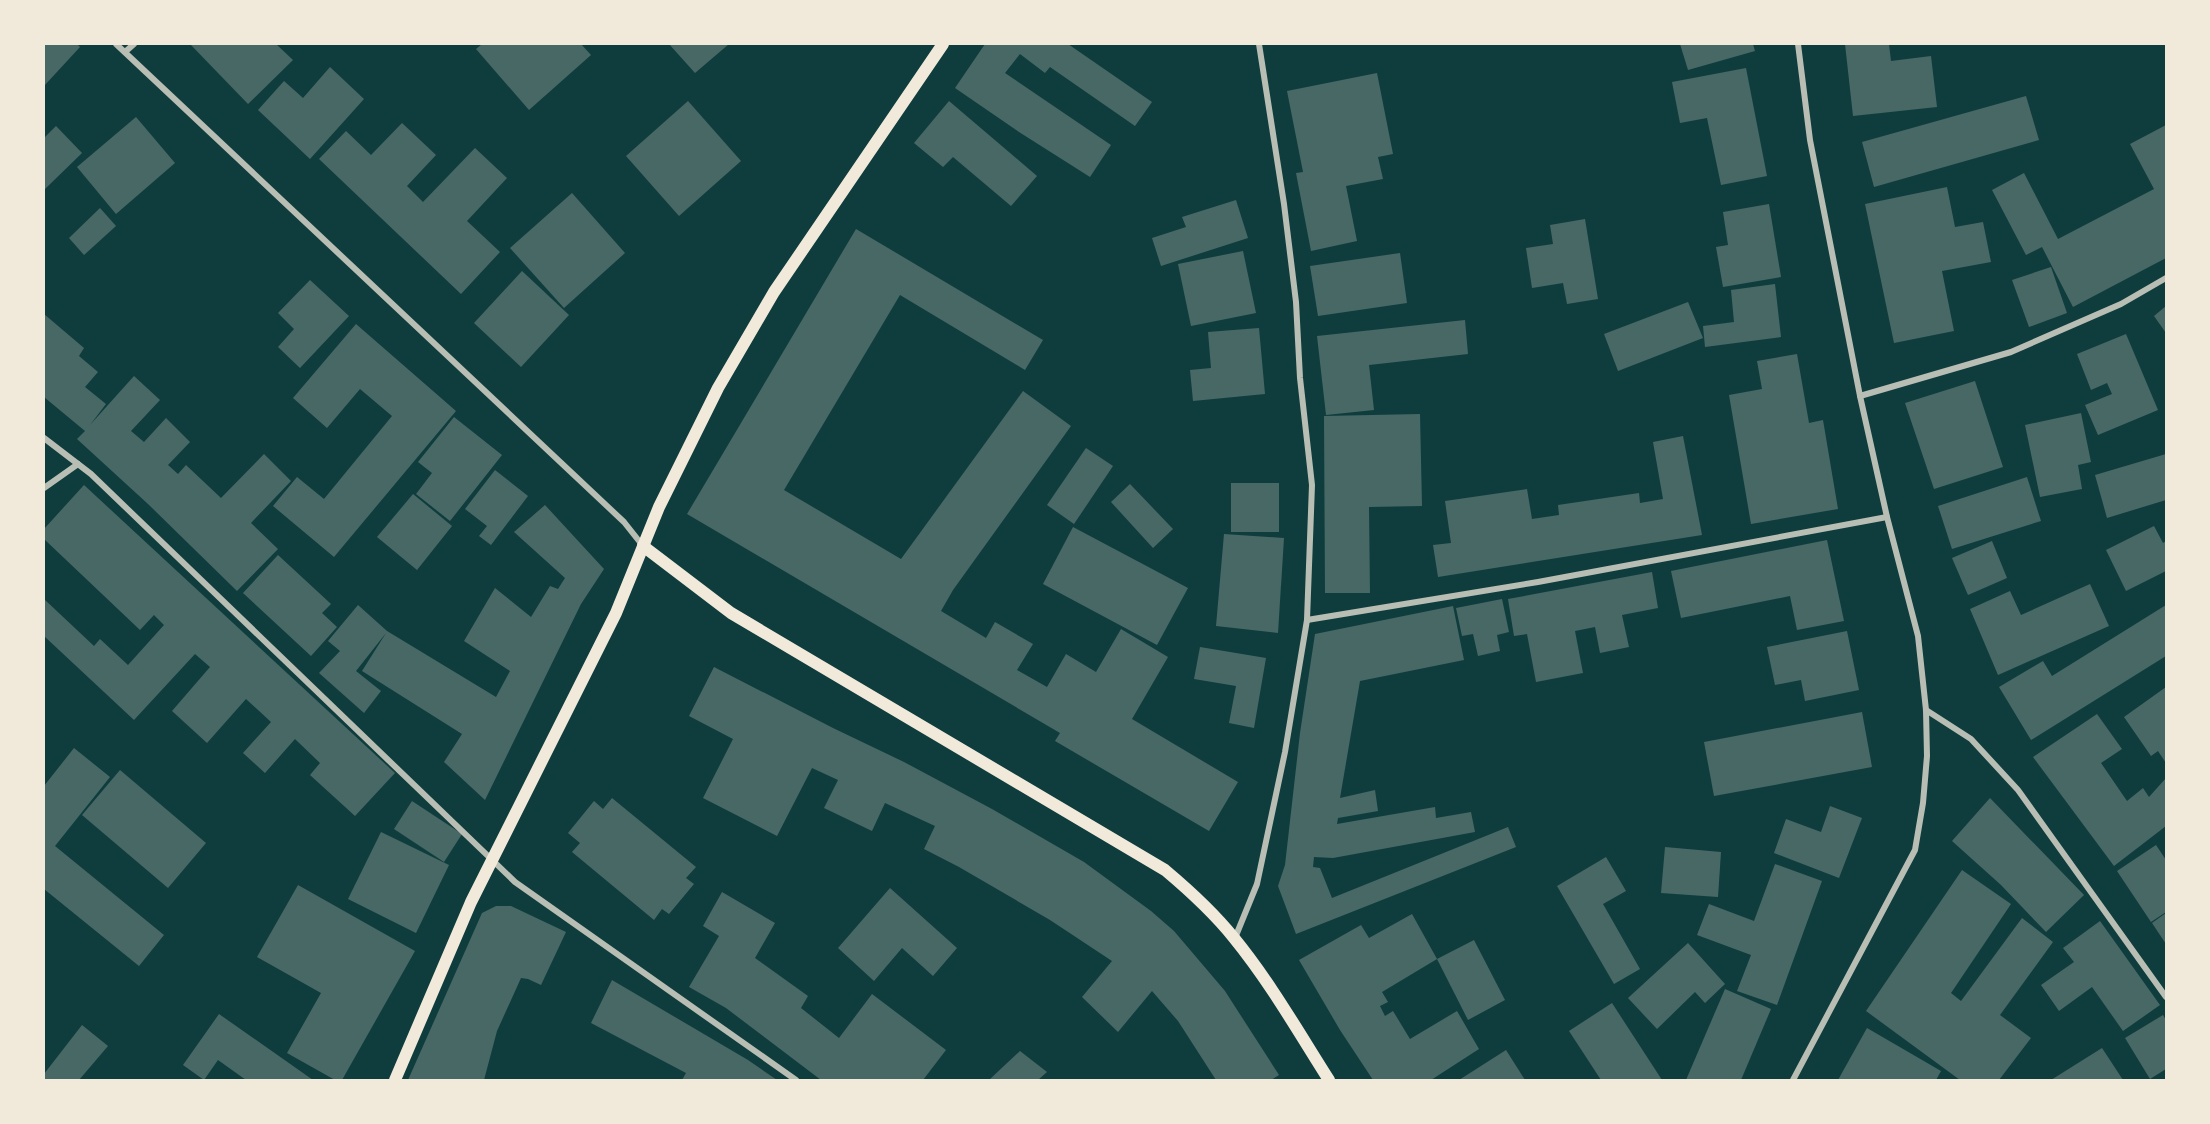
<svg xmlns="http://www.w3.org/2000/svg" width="2210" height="1124" viewBox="0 0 2210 1124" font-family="'DejaVu Sans',sans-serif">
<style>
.building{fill:#486865}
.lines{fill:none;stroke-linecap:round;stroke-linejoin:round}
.minor{stroke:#b8beb3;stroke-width:6}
.secondary{stroke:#f1e9da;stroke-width:12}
</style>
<rect width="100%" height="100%" fill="#0f3d3e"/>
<g class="building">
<path d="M44,44h33l3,3 -36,39z"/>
<path d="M190,44h86l17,16 -45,44z"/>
<path d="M482,44h99l10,11 -62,55 -53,-61z"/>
<path d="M669,44h60l-34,29z"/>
<path d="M985,44h83l84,58 -17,24 -85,-59 -5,6 -25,-19 -15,19 106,72 -21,32 -71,-45 -64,-44z"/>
<path d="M1680,44h73l2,7 -67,19z"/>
<path d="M1845,44h44l2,17 40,-5 6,51 -84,9z"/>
<path d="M330,67l34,32 -54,60 -52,-49 26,-29 19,17z"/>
<path d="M1746,68l21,108 -46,9 -14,-67 -27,5 -8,-41z"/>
<path d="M1377,73l16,81 -15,3 5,22 -37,7 11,55 -46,10 -15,-78 7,-1 -16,-81z"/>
<path d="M2026,96l13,44 -165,47 -12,-45z"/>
<path d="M688,101l53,60 -62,55 -53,-60z"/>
<path d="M949,101l88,75 -26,30 -58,-49 -10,10 -29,-24z"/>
<path d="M136,117l39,46 -59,51 -39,-47z"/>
<path d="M402,123l34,32 -29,31 16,16 52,-54 32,30 -40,43 33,31 -39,42 -142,-135 27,-28 25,24z"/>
<path d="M2166,125v133l-93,49 -31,-60 -16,8 -34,-65 32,-17 34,66 96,-50 -24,-45z"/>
<path d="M56,126l26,27 -38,37v-52z"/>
<path d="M1947,187l8,40 28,-5 8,40 -49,9 12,60 -60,12 -29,-139z"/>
<path d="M572,193l53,60 -61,55 -54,-60z"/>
<path d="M1236,200l12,38 -87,28 -9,-28 34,-11 -4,-10z"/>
<path d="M1769,204l12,73 -58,10 -7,-40 12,-2 -5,-33z"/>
<path d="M100,208l16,18 -32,29 -15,-17z"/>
<path d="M1585,219l13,80 -31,5 -4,-21 -31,5 -6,-40 27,-4 -3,-19z"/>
<path d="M856,229l187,111 -18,30 -125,-75 -116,195 117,69 122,-168 48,35 -118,164 -12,21 45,27 9,-16 38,22 -16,26 30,17 19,-33 30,18 25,-43 47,28 -36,62 106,63 -29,49 -154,-90 5,-8 -373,-219z"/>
<path d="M1243,251l13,62 -65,13 -13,-62z"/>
<path d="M1400,253l7,50 -89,13 -8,-50z"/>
<path d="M2051,267l16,46 -38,14 -17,-47z"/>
<path d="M522,271l47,44 -48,52 -47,-44z"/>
<path d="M310,280l39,36 -49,52 -22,-21 16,-18 -16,-16z"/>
<path d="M1775,284l6,53 -76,10 -2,-21 31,-4 -3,-32z"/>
<path d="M1688,302l15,36 -85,33 -14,-37z"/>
<path d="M2166,306v27l-12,-17z"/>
<path d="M44,314l40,34 -5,8 19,16 -13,15 21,17 -16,21 44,-49 26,24 -29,31 13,11 22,-24 24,24 -22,23 10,9 8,-9 35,33 43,-44 27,27 -40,42 27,26 -41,42 -89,-87 -71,-65 8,-8 -41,-34z"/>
<path d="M1465,320l3,34 -99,11 5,45 -48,5 -9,-79z"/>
<path d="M356,324l100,87 -122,146 -61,-51 24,-29 27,22 68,-83 -32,-27 -33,39 -34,-30z"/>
<path d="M1259,328l6,66 -72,7 -3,-31 21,-2 -3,-36z"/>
<path d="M2126,334l32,76 -60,25 -13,-30 27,-11 -5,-11 -16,7 -14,-36z"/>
<path d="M1797,354l12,69 14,-3 15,89 -87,15 -22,-129 33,-6 -5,-28z"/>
<path d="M1975,381l28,86 -69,22 -29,-86z"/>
<path d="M2081,413l10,49 -13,3 4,24 -42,8 -15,-72z"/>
<path d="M1420,414l2,92 -53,1 1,86h-45l-1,-177z"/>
<path d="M454,417l48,38 -52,66 -34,-27 16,-21 -14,-11z"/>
<path d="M1683,436l19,99 -264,42 -5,-32 18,-2 -6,-42 82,-12 5,30 27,-4 -1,-10 81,-12 1,10 23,-4 -10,-57z"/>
<path d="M1086,448l27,18 -39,58 -27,-19z"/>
<path d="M2166,454v46l-59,18 -12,-43z"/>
<path d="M495,470l33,26 -37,49 -12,-9 8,-10 -22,-17z"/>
<path d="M2027,477l14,44 -89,28 -14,-43z"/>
<rect x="1231" y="483" width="48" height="49"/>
<path d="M1130,484l43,45 -20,19 -42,-46z"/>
<path d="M84,485l311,288 -40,43 -45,-41 10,-12 -25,-24 -30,34 -22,-20 28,-31 -25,-23 -39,44 -35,-32 38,-44 -15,-13 -61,66 -90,-84v-37l50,47 6,-7 28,26 36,-40 -10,-10 -14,15 -96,-91v-10z"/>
<path d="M413,494l39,32 -35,44 -40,-33z"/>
<path d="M545,505l59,64 -23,35 -96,196 -41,-38 18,-28 -100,-63 24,-38 -30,38 25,20 -17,22 -45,-40 21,-22 -12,-10 30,-36 29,26 109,66 14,-26 -46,-30 31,-53 36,29 19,-31 8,3 7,-11 -51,-46z"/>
<path d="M2154,526l9,17 3,-2v30l-40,20 -20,-41z"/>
<path d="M1073,527l115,61 -31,57 -114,-61z"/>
<path d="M1224,534l60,4 -6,95 -62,-7z"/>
<path d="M1827,540l17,81 -47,9 -7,-34 -109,22 -10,-47z"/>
<path d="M1992,541l15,37 -39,17 -16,-37z"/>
<path d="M278,555l53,49 -9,9 15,14 -26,29 -68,-63z"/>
<path d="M1652,572l6,36 -36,7 7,32 -29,6 -5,-26 -20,4 8,42 -47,9 -9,-48 -13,2 -6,-37z"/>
<path d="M2090,584l19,42 -111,49 -28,-66 40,-18 11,24z"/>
<path d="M1502,599l7,33 -12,3 3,16 -22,5 -5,-22 -11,2 -6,-28z"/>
<path d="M2166,605v51l-135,84 -32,-53 44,-26 9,15z"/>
<path d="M1453,606l11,54 -104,21 -20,117 35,-8 3,21 -40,7 -1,6 98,-17 1,11 35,-6 4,20 -142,26 -19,-1 -1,10 7,1 12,30 176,-71 8,20 -220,87 -18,-48 7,-21 15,-132 15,-99z"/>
<path d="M1847,631l12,59 -54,11 -4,-21 -26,5 -8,-38z"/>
<path d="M1200,647l66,11 -12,70 -25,-5 7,-37 -42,-7z"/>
<path d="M714,667l119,61 71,34 88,47 92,53 67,49 23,20 51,60 54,84 -8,5h-55l-38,-59 -26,-30 -34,41 -36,-35 30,-36 -62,-41 -91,-53 -35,-18 11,-23 -50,-23 -13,28 -48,-23 14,-28 -26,-12 -35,68 -74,-38 30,-59 -44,-23z"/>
<path d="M2166,687v76l-8,-12 -7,5 -27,-39z"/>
<path d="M1862,712l10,55 -158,29 -10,-54z"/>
<path d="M2097,714l25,35 -21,14 26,38 16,-13 6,9 17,-19v48l-52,40 -81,-109z"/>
<path d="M74,748l36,29 -55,69 109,89 -25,31 -95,-77v-103z"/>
<path d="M120,770l86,73 -38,45 -86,-73z"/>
<path d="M612,798l84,69 -10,11 8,6 -25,30 -7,-5 -8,11 -82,-68 8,-9 -12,-10 26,-32 9,8z"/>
<path d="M1990,798l94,97 -38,37 -45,-47 -49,-44z"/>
<path d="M412,801l50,33 -18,28 -50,-33z"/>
<path d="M1830,806l32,12 -23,60 -65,-25 12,-34 35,13z"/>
<path d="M381,832l68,33 -33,68 -68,-34z"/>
<path d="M2156,845l10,15v52l-15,10 -34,-51z"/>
<path d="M1665,847l56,5 -3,45 -57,-4z"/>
<path d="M1606,857l20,34 -23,13 37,65 -26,15 -57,-98z"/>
<path d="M1775,864l47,17 -45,124 -40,-14 14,-36 -54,-20 12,-31 45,17z"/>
<path d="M1962,870l49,34 -60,89 10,8 61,-83 31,24 -53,73 31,23 -32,42h-39l-94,-69z"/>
<path d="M298,885l117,66 -73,129h-7l-48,-27 34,-60 -64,-36z"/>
<path d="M890,888l67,60 -24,28 -31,-28 -28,33 -36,-33z"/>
<path d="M722,892l53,31 -20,35 53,38 -7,12 38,30 33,-44 74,56 -23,30h-102l-95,-72 -37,-21 30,-51 -16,-10z"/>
<path d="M496,906h15l55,26 -25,53 -13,-6 -7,-1 -24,53 -13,49h-76l74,-167z"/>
<path d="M2166,913v31l-14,-21z"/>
<path d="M1412,914l25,45 -55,33 6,10 -8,4 5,10 8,-5 17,28 47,-28 22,38 -48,31h-58l-33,-50 -41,-70 62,-35 8,13z"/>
<path d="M2100,921l60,84 -37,26 -31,-44 -33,24 -18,-26 33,-23 -11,-14z"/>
<path d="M1474,940l31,60 -37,20 -31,-61z"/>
<path d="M1688,943l37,41 -20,19 -10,-11 -38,37 -29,-31z"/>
<path d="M612,980l136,80 29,20h-95l4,-7 -95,-50z"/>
<path d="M1725,989l46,20 -30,71h-55z"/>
<path d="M1612,1003l50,77h-61l-32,-49z"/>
<path d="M219,1014l94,66h-67l-28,-20 -14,20 -21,-15z"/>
<path d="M2163,1015l3,5v49l-16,10 -25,-41z"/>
<path d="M82,1025l26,21 -29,34h-35v-6z"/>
<path d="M1867,1028l74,43 -5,9h-98z"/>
<path d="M2102,1048l21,32h-72z"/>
<path d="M1506,1050l19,30h-66z"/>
<path d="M1020,1051l27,21 -9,8h-49z"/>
</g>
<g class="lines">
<g class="minor">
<path d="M116,44l508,478 19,24"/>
<path d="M125,52l9,-8"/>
<path d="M1860,396l151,-44 110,-48 45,-26"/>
<path d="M44,438l47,36 424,408 281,198"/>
<path d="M44,488l34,-24"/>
<path d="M1307,620l231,-38 349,-65"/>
<path d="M1926,710l45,29 47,51 148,207"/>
<path d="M1235,938l22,-54 28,-132 22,-132 5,-135 -12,-107 -4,-76 -12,-98 -25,-160"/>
<path d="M1793,1080l122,-230 8,-47 4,-47 -1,-46 -8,-74 -31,-119 -27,-121 -50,-256 -12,-96"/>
</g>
<g class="secondary">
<path d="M643,546l88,67 434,257c25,21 49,43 69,68 36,44 65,95 95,142"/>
<path d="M395,1080l76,-178 145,-289 43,-106 59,-119 56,-96 169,-248"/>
</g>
</g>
<rect width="2210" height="1124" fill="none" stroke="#f1e9da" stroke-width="90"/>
</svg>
